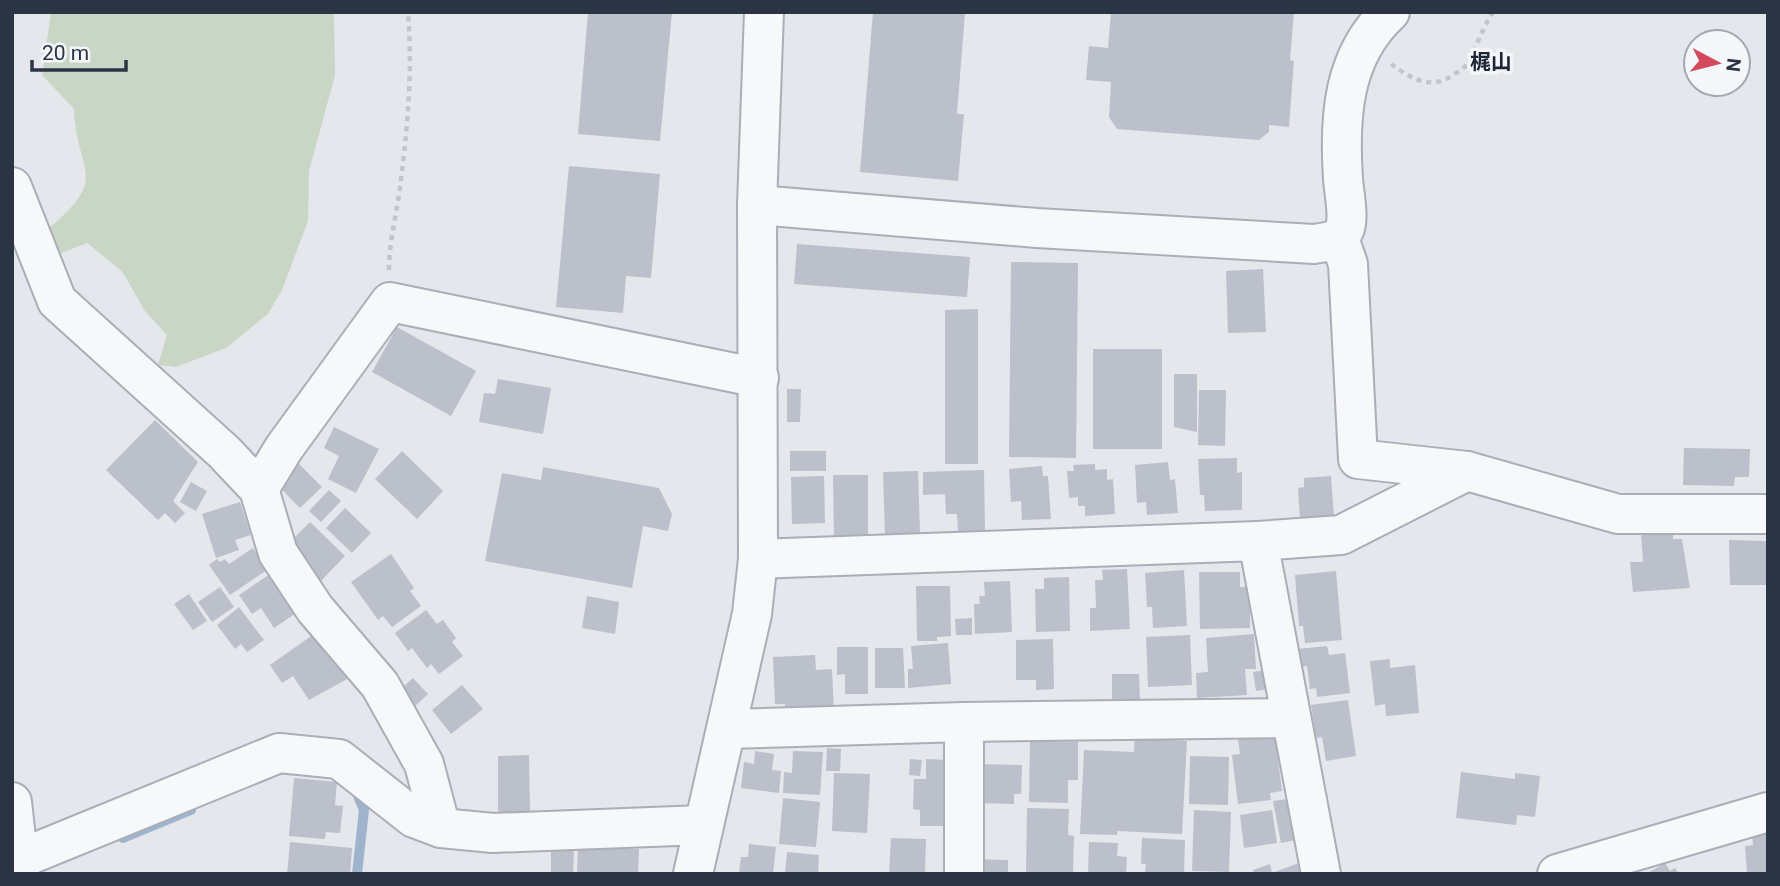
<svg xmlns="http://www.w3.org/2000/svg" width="1780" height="886" viewBox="0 0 1780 886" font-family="Roboto,'Noto Sans JP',sans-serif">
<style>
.green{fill:#c9d6c5}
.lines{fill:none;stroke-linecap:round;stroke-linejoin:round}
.stream{stroke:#9fb4cc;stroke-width:10}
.building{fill:#bbc0ca}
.minor-casing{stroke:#a9aeb7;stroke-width:42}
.path{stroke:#c2c5cb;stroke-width:4.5;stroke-dasharray:5 5;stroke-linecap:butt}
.minor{stroke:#f7f8fa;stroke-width:38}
.labels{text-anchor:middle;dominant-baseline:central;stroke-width:7;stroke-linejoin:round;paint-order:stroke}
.neighbourhood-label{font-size:21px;font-weight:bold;fill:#1d2536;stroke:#f4f6f9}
</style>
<rect width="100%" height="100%" fill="#e4e7ec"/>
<path class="green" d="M51,12h283l1,63 -26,96 -1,50 -26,69 -14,24 -42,34 -50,19 -18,-2 9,-30 -22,-24 -23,-40 -35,-28 -28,11 -11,-25c64,-53 28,-56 26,-120l-32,-34z"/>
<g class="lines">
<g class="stream">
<path d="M356,791l8,19 -7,64"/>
<path d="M123,838l68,-28"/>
</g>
</g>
<g class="building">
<path d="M588,12h84l-12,129 -82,-7z"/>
<path d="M873,12h92l-8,102h7l-6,67 -98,-9z"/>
<path d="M1111,12h183l-4,48 4,1 -5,66 -20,-2v7l-10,8 -142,-11 -8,-12 2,-35 -25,-2 3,-34 19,2z"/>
<path d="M569,166l91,8 -9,104 -25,-2 -3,37 -67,-6z"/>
<path d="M797,244l173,13 -3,40 -173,-13z"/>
<path d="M1011,262l67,1 -2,195 -67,-1z"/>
<path d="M1263,269l3,63 -38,1 -2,-62z"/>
<path d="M978,309v155h-33v-154z"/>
<path d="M397,327l79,44 -25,45 -79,-44z"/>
<rect x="1093" y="349" width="69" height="100"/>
<path d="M1174,374h23v58l-23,-5z"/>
<path d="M498,379l53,9 -8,46 -64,-12 5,-29 11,1z"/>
<path d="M787,389h14l-1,33h-13z"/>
<path d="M1199,390h27l-1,56 -27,-1z"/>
<path d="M155,420l43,42 -25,39 12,12 -10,10 -10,-10 -7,7 -52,-50z"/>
<path d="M334,427l45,22 -23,44 -28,-14 11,-23 -15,-8z"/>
<path d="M1684,448l66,1 -1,28h-14l-1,9 -51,-1z"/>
<path d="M402,451l41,40 -26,28 -42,-40z"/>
<rect x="790" y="451" width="36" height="20"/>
<path d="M293,458l29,29 -22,21 -25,-25z"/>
<path d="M1237,458v15l5,-1v38l-37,1 -1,-16h-4l-2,-36z"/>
<path d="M1168,462l2,18 5,-1 3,34 -31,2 -1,-13 -9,1 -2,-38z"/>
<path d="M1095,464v6l12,-1v11l6,-1 2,35 -30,2v-10h-7v-9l-9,1 -2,-27h7l-1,-6z"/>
<path d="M1042,466l1,10h5l3,43 -29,1 -1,-19 -10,1 -2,-33z"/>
<path d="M543,467l116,21 13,26 -4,17 -25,-5 -11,62 -147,-27 17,-88 39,7z"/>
<path d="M984,470l1,61 -27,1 -1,-18h-11l-1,-20 -22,1v-23z"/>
<path d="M918,471l2,62 -35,2 -2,-63z"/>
<path d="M833,475h35v64h-34z"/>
<path d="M824,476l1,47 -33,1 -1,-47z"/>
<path d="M1331,476l3,39 -34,3 -2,-30 6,-1v-9z"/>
<path d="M191,482l16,9 -11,20 -16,-9z"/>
<path d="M329,490l12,11 -20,21 -12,-11z"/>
<path d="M240,502l11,33 -16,5 4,10 -23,8 -14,-44z"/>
<path d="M345,508l26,25 -19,20 -26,-25z"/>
<path d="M310,522l35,34 -29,30 -29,-41z"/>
<path d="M1673,531v8h9l8,49 -57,4 -3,-30h13l-2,-29z"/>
<path d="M1729,540l37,1v44h-36z"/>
<path d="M253,548l14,22 -37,25 -21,-30 8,-6 3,3 5,-3 4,5z"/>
<path d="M391,554l23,34 -4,3 11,15 -29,21 -9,-11 -5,4 -27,-38z"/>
<path d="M1127,569l3,60 -40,2v-23h6l-1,-28h8l-1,-10z"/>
<path d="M1184,570l3,56 -34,2 -1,-21h-5l-2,-34z"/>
<path d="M1336,571l6,69 -37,3 -2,-17h-4l-4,-51z"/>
<path d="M273,572l26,39 -25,17 -13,-20 -9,6 -13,-19z"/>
<path d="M1199,572h41v15h10v41l-50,1z"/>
<path d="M1069,577l1,54 -34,1 -1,-43h9v-11z"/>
<path d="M1010,581l2,51 -37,2 -1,-30h6l-1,-8h6l-1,-14z"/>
<path d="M916,586h34l1,50 -14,1v4h-20z"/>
<path d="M220,587l14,20 -22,15 -14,-20z"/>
<path d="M189,594l18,27 -14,9 -19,-26z"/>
<path d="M587,596l32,6 -4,32 -33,-6z"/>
<path d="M239,607l25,33 -17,12 -6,-8 -6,5 -18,-24z"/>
<path d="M426,610l11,14 6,-4 13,18 -4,4 11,14 -24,18 -8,-10 -4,4 -15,-20 -4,3 -13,-18z"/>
<path d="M972,618v17h-16l-1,-16z"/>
<path d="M317,632l32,46 -40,22 -16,-24 -11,7 -12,-18z"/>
<path d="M1254,634l2,35h-11l2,26 -50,3 -1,-25 12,-1 -2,-34z"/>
<path d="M1190,635l2,50 -44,2 -2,-50z"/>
<path d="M1053,639l1,50 -18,1v-10h-20v-40z"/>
<path d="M948,643l3,41 -43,4v-19h5l-2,-23z"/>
<path d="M1327,646l2,9 16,-2 5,40 -33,4 -1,-9 -6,1 -3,-23 -7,1 -2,-18z"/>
<path d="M837,647h31v47h-23v-20l-8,1z"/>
<path d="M875,648h28l2,40h-30z"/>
<path d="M815,655l1,15 16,-1 2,44 -49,2v-11h-10l-2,-47z"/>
<path d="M1390,659v9l25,-3 4,48 -33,3 -1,-12 -10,2 -5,-45z"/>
<path d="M1266,670l2,19 -12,2 -3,-19z"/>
<path d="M1112,674h27l1,27 -28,1z"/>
<path d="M413,678l15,16 -16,15 -15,-17z"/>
<path d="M462,685l21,24 -32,25 -19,-24z"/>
<path d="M1348,700l8,56 -30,5 -4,-24 -6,1 -5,-33z"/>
<path d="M1274,728l8,63 -12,2 1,7 -33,4 -6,-49 8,-1 -3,-21z"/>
<path d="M1135,732l17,1v6l35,2 -5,93 -65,-3v4l-37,-1 4,-84 50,2z"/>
<path d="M1030,741l48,1v38h-10v23l-39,-1z"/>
<path d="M827,748l14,1 -1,22h-14z"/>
<path d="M755,751l19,3 -2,16 9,1 -2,22 -38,-5 3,-26 10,2z"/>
<path d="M793,751l30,1 -3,43 -37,-2 1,-21 8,1z"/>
<path d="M529,755l1,57h-32v-56z"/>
<path d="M1190,756l39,1 -1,48 -39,-1z"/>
<path d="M910,759l12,1 -2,16 -11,-1z"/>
<path d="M926,759l22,1 -2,66h-26v-16l-7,-1 1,-30h12z"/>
<path d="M978,764l44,1 -1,29h-7v10l-37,-1z"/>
<path d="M1461,772l54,7v-6l25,3 -5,41 -18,-2 -1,10 -60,-7z"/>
<path d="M834,773l36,1 -3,59 -35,-2z"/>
<path d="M294,778l43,4 -2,23 8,1 -3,27 -14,-1 -1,7 -36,-3z"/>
<path d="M783,798l37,4 -4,45 -37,-3z"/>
<path d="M1293,798l7,41 -19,4 -8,-42z"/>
<path d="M1027,808l42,1 -1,26 6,1 -1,38h-47z"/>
<path d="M1194,810l37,2 -2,60 -37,-1z"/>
<path d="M1272,810l5,33 -33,5 -4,-33z"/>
<path d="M1768,831v43h-21l-2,-28 8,-1 -1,-12z"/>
<path d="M891,838l35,1 -1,35h-36z"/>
<path d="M1142,838l43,2 -1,34h-39l1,-10h-5z"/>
<path d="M290,842l62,6 -2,26h-63z"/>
<path d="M1089,842l29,1 -1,13 10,1 -1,17h-38z"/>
<path d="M749,844l27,3 -3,27 -34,-1 2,-16h7z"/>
<path d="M578,848l61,1 -1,25 -61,-1z"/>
<path d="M551,849h23l-1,25h-22z"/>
<path d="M787,852l32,3 -1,19h-33z"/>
<path d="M973,859l35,1v14h-36z"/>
<path d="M1299,863l4,11h-49l-1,-4 17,-6 2,9z"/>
<path d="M1665,863l5,8 5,-3 4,6h-33z"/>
</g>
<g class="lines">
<defs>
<g id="minor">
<path d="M12,187l45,114 167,151 35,37 19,64 37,56 65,76 44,79 17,64"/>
<path d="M757,205l280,23 277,16c12,-2 26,-2 31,-16 4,-13 -1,-35 -2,-49 -4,-61 -1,-123 47,-167"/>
<path d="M1339,238l9,26 10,195 109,12"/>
<path d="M259,489l25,-41 106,-146 369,76"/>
<path d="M1258,541l83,-6 126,-64 151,43h150"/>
<path d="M758,559l500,-18 63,333"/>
<path d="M727,729l237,-7 327,-4"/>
<path d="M12,802l8,72"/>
<path d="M12,862l267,-109 60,6 75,59 27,10 52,5 210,-8"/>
<path d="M693,874l59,-260 6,-55 -1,-354 7,-193"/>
<path d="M964,874v-152"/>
<path d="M1557,874l211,-62"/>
</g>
</defs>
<use href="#minor" class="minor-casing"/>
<g class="path">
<path d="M1391,64c22,16 41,27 65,9 5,-3 10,-6 12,-11 10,-18 13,-31 25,-50"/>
<path d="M389,270c0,-26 6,-49 10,-75 8,-60 14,-122 9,-183"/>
</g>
<use href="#minor" class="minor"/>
</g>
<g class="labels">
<g class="neighbourhood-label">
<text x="1491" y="62">梶山</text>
</g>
</g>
<rect width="1780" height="886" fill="none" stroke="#2b3445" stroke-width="28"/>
<g transform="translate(1717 63) rotate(97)"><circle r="33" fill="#f4f6f9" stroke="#a4a8b1" stroke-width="2"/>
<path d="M0-5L12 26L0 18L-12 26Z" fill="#d1495b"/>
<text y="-10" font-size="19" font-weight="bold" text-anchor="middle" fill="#2b3445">N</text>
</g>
<path d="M32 60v10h94v-10" fill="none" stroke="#2b3445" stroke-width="3.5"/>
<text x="42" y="60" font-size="21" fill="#2b3445" stroke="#f4f6f9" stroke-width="5" paint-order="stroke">20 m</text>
</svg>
